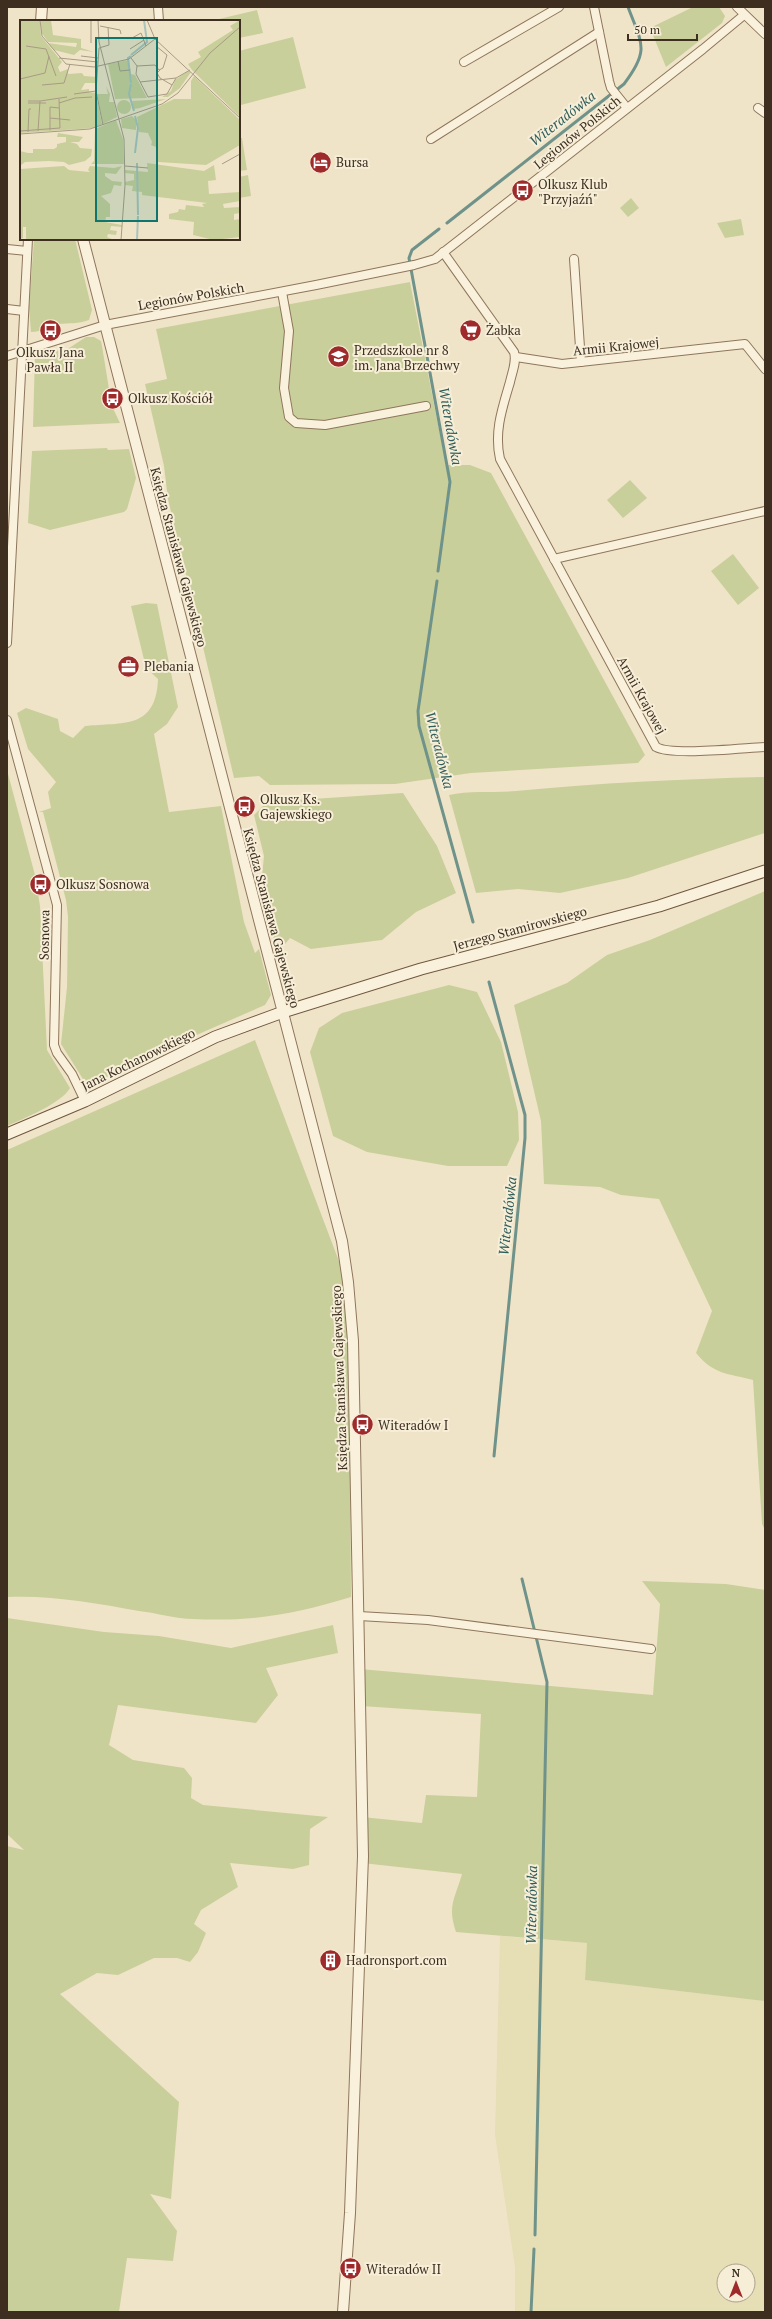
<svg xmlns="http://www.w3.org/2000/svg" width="772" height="2319" viewBox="0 0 772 2319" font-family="'PT Serif',serif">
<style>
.farmland{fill:#e6deb5;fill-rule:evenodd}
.green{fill:#c9cf9b}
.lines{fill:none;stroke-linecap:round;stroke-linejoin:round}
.stream{stroke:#6f938a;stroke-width:3}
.minor-casing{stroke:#8d765c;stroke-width:10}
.tertiary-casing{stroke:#8d765c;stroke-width:12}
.secondary-casing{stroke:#6f573f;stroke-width:13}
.minor{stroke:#faf1dc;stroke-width:8}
.tertiary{stroke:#faf1dc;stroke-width:10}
.secondary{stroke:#faf1dc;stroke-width:11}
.labels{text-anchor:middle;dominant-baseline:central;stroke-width:4;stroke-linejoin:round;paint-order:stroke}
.street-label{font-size:13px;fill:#3d2e20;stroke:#f7eed8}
.poi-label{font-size:13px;fill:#3d2e20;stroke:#f7eed8;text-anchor:start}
.water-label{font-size:14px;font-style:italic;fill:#2f5d5a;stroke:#f7eed8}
.inset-river{fill:none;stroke:#a9c4bc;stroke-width:2}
.inset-road{fill:none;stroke:#a89b85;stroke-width:1}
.view{fill:#0f766e;fill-opacity:0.15;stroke:#0f766e;stroke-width:2}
.inset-edge{fill:none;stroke:#3d2e20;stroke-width:2}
</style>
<rect width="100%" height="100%" fill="#f0e4c8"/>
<path class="farmland" d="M500,1936l87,7 -2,37 180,21v311h-250v-45l-20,-132zM724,2271h24v24h-24z"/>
<g class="green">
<path d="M693,7h26l6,9 -3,7 -56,44 -16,-39z"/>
<path d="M257,10l6,23 -24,5v-17h-20v-2z"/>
<path d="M293,37l13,51 -65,17 -2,-54z"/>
<path d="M239,138h3l5,32 -8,1z"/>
<path d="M248,175l3,21 -12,2v-21z"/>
<path d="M631,198l8,10 -11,9 -8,-9z"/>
<path d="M741,219l3,16 -19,3 -8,-15z"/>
<path d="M34,239h41l17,71 -3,10c-11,4 -19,3 -31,4 -10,1 -16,8 -27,8l-2,-24z"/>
<path d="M410,282l36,183h24l21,8 154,282 -7,8 -167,10 -76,11 -125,1 -11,-9 -25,2 -66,-279 -4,-33 -19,-82 22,-5 -11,-50z"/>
<path d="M86,337h8l7,4 1,5 8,49 -3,1 13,27 -87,4 2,-73 27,-4 1,2z"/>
<path d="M107,448l1,2 21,-1 7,29 -9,31 -3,3 -74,18 -22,-7 4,-72z"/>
<path d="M630,480l17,18 -24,20 -16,-18z"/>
<path d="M733,554l26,34 -21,17 -27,-34z"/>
<path d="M146,603l11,1 21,103 -11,17 -13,10 15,78 52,-6 23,116 11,31 4,-4 12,46 -6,10 -130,57 -47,25 -27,-43 6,-57 1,-70 -2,-17 -23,-88h-4l12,-4 -3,-16 8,-10 -28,-33 -11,-36 9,-5 32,11 2,12 13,7 12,-12c38,-4 71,4 73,-47l-12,-11 -15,-62z"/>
<path d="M7,770l28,105 5,31 7,144 23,38c-8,15 -47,31 -63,38z"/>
<path d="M765,777v56l-137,45 -68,15 -42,-4 -42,4 -27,-98c21,-5 44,-2 67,-4 83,-8 166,-12 249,-14z"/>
<path d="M403,793l34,53 19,47 -40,19 -34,28 -71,9 -21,-11 -10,12 -4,-1 -15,-62 3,-31 -10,-41 13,-13z"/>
<path d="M765,891v639l-3,-6 -9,-144c-26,-7 -39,-5 -57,-27l16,-42 -53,-112 -38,-4 -21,-8 -56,-3 -3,-63 -27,-116 53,-22 40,-28 43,-15z"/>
<path d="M449,985l28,7 24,50 17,70 1,28 -12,26h-59l-81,-14 -34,-16 -23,-84 9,-24 23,-15z"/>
<path d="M255,1040l90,237 4,64 2,256c-55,17 -99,25 -158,22 -17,0 -36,-6 -54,-8 -43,-8 -88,-16 -132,-14v-447z"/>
<path d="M642,1581l84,3 39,6v411l-180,-21 2,-37 -131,-11c-9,-27 -1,-33 6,-58l-100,-11v-46l60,6 4,-28 51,2 4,-83 -120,-8 -1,-37 293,26 7,-91z"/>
<path d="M7,1618l97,14 55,4 72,12 102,-23 5,28 -72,15 12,27 -22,28 -138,-18 -9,40 24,15 51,8 8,10 -1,20 12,7 125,12 -18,12 -1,36 -16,4 -63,-6 8,24 -37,23 -7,14 12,9 -8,19 -8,10 -13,-4h-23l-36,17 -21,-2 -37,21 119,108 -8,97 -21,-5 27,37 -4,30 -46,-3 -8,54h-112v-466l17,4 -17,-16z"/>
</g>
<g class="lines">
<g class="stream">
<path d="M447,223l177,-139c26,-34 18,-40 4,-77"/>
<path d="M438,571l12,-89 -41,-224 3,-8 27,-21"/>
<path d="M437,581l-19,130 1,15 54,196"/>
<path d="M489,982l36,133v23l-31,318"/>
<path d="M522,1579l25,103 -12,553"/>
<path d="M531,2312l3,-63"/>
</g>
<defs>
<g id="minor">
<path d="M158,7l1,14"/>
<path d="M594,7l15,74 2,7 16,20"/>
<path d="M737,7l28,27"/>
<path d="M464,62l95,-55"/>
<path d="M758,108l7,5"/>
<path d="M431,139l168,-107"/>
<path d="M7,249l20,2"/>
<path d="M443,252l71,100c3,10 -2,20 -4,30 -8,27 -16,50 -10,77l156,288c16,9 87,1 109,0"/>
<path d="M574,259l7,103"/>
<path d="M282,292l7,39 -5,57 5,29 7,6 29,2 101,-19"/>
<path d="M7,309l17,2"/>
<path d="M7,356l98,-31 211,-40 98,-20 21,-6 268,-210 41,-34"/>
<path d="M516,357l46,7 183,-20 20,25"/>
<path d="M554,559l211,-48"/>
<path d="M7,643l21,-404"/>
<path d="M7,720l50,185 -3,140 3,8 15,21 13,27"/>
<path d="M359,1616l69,4 223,29"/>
</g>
<g id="tertiary">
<path d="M41,21l1,-14"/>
<path d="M83,239l259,1002 6,41 5,59 10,515 -13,357 -7,99"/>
</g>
<path id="secondary" d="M7,1134l78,-33 130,-64 68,-25 138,-43 238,-63 106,-35"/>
</defs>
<use href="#minor" class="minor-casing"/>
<use href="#tertiary" class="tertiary-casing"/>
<use href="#secondary" class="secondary-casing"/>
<use href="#minor" class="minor"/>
<use href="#tertiary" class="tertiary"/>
<use href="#secondary" class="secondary"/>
</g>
<defs>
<symbol id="hotel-disc" viewBox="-11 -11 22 22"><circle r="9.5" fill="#9e2a2b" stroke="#f7eed8"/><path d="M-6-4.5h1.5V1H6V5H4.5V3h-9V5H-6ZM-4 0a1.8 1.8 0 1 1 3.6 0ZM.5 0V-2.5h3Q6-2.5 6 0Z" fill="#fff"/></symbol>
<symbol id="bus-disc" viewBox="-11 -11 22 22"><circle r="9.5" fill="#9e2a2b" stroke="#f7eed8"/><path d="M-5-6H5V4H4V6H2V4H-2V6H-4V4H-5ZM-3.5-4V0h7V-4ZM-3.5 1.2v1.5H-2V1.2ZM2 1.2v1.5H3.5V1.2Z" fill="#fff"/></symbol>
<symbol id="supermarket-disc" viewBox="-11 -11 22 22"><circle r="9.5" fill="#9e2a2b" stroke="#f7eed8"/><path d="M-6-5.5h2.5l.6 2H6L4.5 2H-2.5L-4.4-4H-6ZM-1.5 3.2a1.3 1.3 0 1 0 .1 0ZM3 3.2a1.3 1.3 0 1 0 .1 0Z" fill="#fff"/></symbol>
<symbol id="school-disc" viewBox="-11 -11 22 22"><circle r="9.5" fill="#9e2a2b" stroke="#f7eed8"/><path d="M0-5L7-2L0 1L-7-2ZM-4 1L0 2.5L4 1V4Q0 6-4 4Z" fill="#fff"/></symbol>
<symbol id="office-disc" viewBox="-11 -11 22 22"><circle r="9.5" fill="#9e2a2b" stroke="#f7eed8"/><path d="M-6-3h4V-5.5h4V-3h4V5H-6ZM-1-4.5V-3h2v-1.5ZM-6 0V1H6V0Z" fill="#fff"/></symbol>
<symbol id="building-disc" viewBox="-11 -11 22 22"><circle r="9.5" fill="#9e2a2b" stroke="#f7eed8"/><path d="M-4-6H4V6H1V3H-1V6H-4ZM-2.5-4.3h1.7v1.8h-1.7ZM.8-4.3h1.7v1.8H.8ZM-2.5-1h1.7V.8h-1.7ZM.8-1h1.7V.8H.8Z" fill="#fff"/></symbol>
</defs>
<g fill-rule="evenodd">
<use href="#hotel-disc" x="308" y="150" width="25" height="25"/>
<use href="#bus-disc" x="510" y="178" width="25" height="25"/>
<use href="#bus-disc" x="38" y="318" width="25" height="25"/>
<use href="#supermarket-disc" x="458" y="318" width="25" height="25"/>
<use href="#school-disc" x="326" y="344" width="25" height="25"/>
<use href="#bus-disc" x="100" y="386" width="25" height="25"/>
<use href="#office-disc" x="116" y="654" width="25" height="25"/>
<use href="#bus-disc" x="232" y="794" width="25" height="25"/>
<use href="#bus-disc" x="28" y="872" width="25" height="25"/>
<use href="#bus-disc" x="350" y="1412" width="25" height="25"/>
<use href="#building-disc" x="318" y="1948" width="25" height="25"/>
<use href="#bus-disc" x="338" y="2256" width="25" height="25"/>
</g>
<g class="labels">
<g class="street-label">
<text transform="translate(577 132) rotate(-39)">Legionów Polskich</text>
<text transform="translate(191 296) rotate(-10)">Legionów Polskich</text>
<text transform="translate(616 346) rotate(-6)">Armii Krajowej</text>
<text transform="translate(179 557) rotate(75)">Księdza Stanisława Gajewskiego</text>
<text transform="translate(642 695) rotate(61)">Armii Krajowej</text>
<text transform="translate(272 918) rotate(75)">Księdza Stanisława Gajewskiego</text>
<text transform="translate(520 928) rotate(-15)">Jerzego Stamirowskiego</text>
<text transform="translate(44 935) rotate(-89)">Sosnowa</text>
<text transform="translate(138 1059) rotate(-26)">Jana Kochanowskiego</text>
<text transform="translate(339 1378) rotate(-92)">Księdza Stanisława Gajewskiego</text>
</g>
<g class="poi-label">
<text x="336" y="162">Bursa</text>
<text x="538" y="184">Olkusz Klub<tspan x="538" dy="15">"Przyjaźń"</tspan></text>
<text x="486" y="330">Żabka</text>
<text x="354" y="350">Przedszkole nr 8<tspan x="354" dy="15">im. Jana Brzechwy</tspan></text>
<text x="50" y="352" text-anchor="middle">Olkusz Jana<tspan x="50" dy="15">Pawła II</tspan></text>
<text x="128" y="398">Olkusz Kościół</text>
<text x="144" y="666">Plebania</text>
<text x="260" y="799">Olkusz Ks.<tspan x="260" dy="15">Gajewskiego</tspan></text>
<text x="56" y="884">Olkusz Sosnowa</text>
<text x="378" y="1425">Witeradów I</text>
<text x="346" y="1960">Hadronsport.com</text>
<text x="366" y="2269">Witeradów II</text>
</g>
<g class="water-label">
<text transform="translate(562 118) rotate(-38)">Witeradówka</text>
<text transform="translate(451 426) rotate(80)">Witeradówka</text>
<text transform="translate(440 750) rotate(76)">Witeradówka</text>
<text transform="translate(507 1216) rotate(-84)">Witeradówka</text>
<text transform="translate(531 1905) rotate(-89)">Witeradówka</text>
</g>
</g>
<g transform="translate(20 20)">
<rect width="220" height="220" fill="#f0e4c8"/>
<path d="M0,0h20l1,16 21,26 -4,5 2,5 8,-3v5l14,-1 2,3 13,1 -1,6h-11l-4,7 8,-1v3l7,1 6,31 -8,4 -74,5zM21,0h10l2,15 28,4v9l13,4 -14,-2 -6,5 -20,-5 -6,-7 28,4 1,-4 -29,-1 -7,-10zM220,0v97l-48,-47 -4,-6 13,-7 -3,-5 35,-22 -3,-4zM109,40l2,14 4,1 12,23 -32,1 -7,-35zM168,51l3,1 -11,16 -12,9h-6l9,-6 4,-11zM174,56l46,44v25l-34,20 -48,-3 -2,-15 -5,-2 1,-3 -4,-9 -9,-1 -2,-15 37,-18h17v-18zM86,66l4,8 -1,8h5l3,15 -14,7 -6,-30h11zM146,79l-26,9 -6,1 -2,-8zM97 87a7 7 0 1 1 14 0a7 7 0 1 1-14 0ZM112,96l4,4v10l-14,-2 -1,-9zM96,100l7,19 1,25h-33l3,-3 1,-32zM38,113l25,4 -4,5h-9l7,2 3,4 12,1 -1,7 -6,5 -16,4 -5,-3 -15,-1 -24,1 -5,4v-15l8,2h5v-4h21l3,-2v-3l9,-2v-5h-9zM127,143l57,8 10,-6 2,15 -8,1 1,13 31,-2v9l-17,3 1,4 16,-1v6l-6,1v6l6,-1v18l-26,3 -21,-5 1,-13 -25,-3v-5l9,-2 1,-3 6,1 1,-5 18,2 -2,-3 5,-1 -65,-8v-3l-10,-1 1,-5 -8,-1v-3l9,-2v-6l-9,-1v-3l23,2zM44,146l5,4 21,2 -2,-2 2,-4 24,2 8,-2 -6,8 -11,-1v3l7,5 10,1 -1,4 -7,-1 -3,8 -10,3 9,8v13h-4l-1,5 17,3v2l-11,-1 -1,4 7,1 -1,4 -8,-1 -1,3 7,3h-88v-13h-3v11l-3,1v-70z" fill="#c9cf9b"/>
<path class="inset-river" d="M111,35l16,-13 -3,-22M111,63l-3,-25 3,-2M111,64l-2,10 5,17M115,96l3,12 -3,25M117,143l1,52M117,220l1,-24"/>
<path class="inset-road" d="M20,0l2,16 24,28 28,3 35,-8 26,-20M78,0l1,22 25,97 1,46 -4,55M127,0l8,19 85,79M71,1v22M80,6l20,4 1,4M112,18l9,-5 5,13M6,26l20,3 10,27M110,29l14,-9M61,36l17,2M39,38l39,4M111,38l6,8 -1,8 12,23 19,-3 9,-16 14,-8M98,41l2,10 10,-1M117,46l18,-1 4,5 4,-2 4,-13 -11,-9M140,50l-3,3 3,5 12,7M0,59l25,-6 4,-17M120,62l36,-4M22,65l22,-2 6,-19M54,74l22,-3M39,79l1,29M8,81h12l-2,30M20,81l27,-4M8,83h18M39,83l16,-5 17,-1M76,84v22M30,98l20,2M83,105l-7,-34 3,-43 10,-3 -1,-18M30,110v-23l9,1M0,111l40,-3M8,112l1,-23h2M0,114l70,-5 72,-25 16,-11 32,-40 30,-26M202,144l18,-10M105,146l23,2"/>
<path class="view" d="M76,18h61v183h-61z"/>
<rect width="220" height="220" class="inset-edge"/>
</g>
<rect width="772" height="2319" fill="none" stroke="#3d2e20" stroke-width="16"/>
<g transform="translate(736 2283)"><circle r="19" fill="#f7eed8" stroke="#ada18e"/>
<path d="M0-3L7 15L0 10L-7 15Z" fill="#9e2a2b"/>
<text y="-6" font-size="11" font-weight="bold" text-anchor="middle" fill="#3d2e20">N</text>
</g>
<path d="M628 34v6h69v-6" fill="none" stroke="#3d2e20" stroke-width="2"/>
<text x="634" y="34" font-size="12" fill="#3d2e20" stroke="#f7eed8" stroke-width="3" paint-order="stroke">50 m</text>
</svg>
